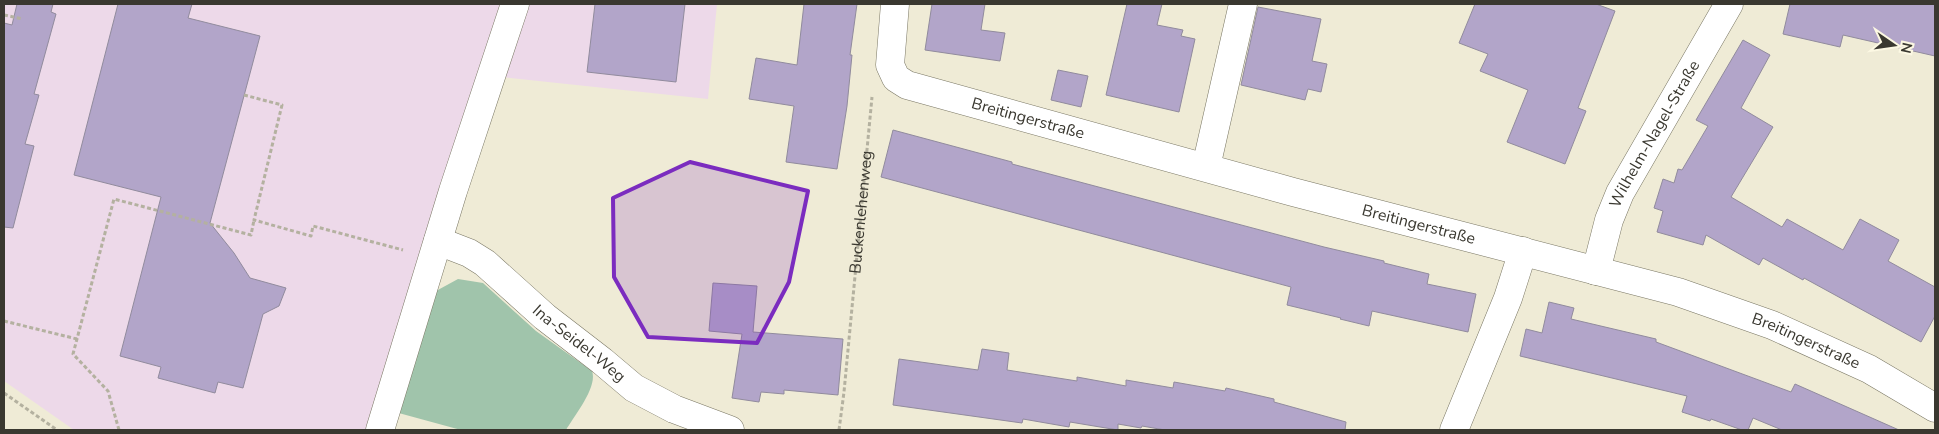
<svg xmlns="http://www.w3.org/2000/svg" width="1939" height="434" viewBox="0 0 1939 434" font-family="'Nunito Sans',sans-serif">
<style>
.education{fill:#edd9e9}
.green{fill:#a0c4ab}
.building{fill:#b2a5c9;stroke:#918b9d}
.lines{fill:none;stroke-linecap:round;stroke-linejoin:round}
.minor-casing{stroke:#7a7764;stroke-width:29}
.path{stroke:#b4b1a0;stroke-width:3;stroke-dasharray:4 2.5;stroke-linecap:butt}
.minor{stroke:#fff;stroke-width:28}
.marked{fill:#7b2cbf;fill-opacity:0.2;stroke:#7b2cbf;stroke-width:4;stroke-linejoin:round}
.labels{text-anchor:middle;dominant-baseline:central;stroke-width:4;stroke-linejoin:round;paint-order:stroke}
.street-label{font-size:16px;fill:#3a3830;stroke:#fcf8e3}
</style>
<rect width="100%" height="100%" fill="#efebd6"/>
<g class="education">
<path d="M4,4h502l-139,426h-293l-70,-49z"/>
<path d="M524,4h193l-9,95 -207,-22z"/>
</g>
<path class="green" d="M458,279l25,4 53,48 56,40c6,16 -18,45 -26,59h-105l-66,-18 41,-121z"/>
<g class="building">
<path d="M17,4h36l-2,8 5,2 -22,80 5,1 -14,49 9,2 -21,82 -9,-1v-204l8,2z"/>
<path d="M118,4h74l-4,14 72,18 -50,187 24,30 16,25 36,10 -7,18 -16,8 -20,74 -25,-6 -3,11 -57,-15 3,-11 -41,-11 41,-159 -87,-22z"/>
<path d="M595,4h90l-9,78 -89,-10z"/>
<path d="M804,4h53l-7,51h2l-5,51 -10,63 -51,-7 8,-56 -45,-7 7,-41 41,7z"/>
<path d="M932,4h53l-4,26 24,3 -5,28 -75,-11z"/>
<path d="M1127,4h35l-5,21 26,5 -2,6 14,3 -16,73 -73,-17z"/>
<path d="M1475,4h121l19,7 -37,97 8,3 -21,53 -58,-22 21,-52 -48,-19 8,-17 -29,-11z"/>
<path d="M1790,4h145v52l-92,-21 -3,12 -57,-13z"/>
<path d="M1258,7l63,12 -9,42 15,3 -6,28 -13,-3 -3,11 -64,-15z"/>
<path d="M1743,40l27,15 -29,53 32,19 -42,70 51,30 5,-8 56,31 17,-31 39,21 -11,21 47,26v29l-14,26 -117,-64 -1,2 -40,-22 -4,7 -53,-30 -3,10 -46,-13 6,-21 -9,-3 9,-29 11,4 4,-14 4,1 26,-44 -12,-6z"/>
<path d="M1058,70l30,6 -7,31 -30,-7z"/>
<path d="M893,130l119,32v2l312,83 60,14v2l45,11 -2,10 49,10 -8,38 -96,-21 -3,15 -29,-7 1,-1 -54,-13 4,-18 -410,-110z"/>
<path d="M713,283l44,3 -4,46 90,7 -5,56 -54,-5v4l-23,-2 -2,10 -27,-4 10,-64 -33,-3z"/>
<path d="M1549,302l25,6 -3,11 85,20v3l135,50 4,-8 104,46h-117l-29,-12 -5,12h-6l-31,-11 -1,2 -28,-9 5,-16 -167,-40 6,-27 16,4z"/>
<path d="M982,349l27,4 -2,17 70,11v-4l49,9v-6l47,8 1,-6 51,9 1,-3 48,11v3l72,20 -1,8h-180l-23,-4 -1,2 -23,-4v6l-48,-8 -1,5 -46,-8 -1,4 -129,-18 6,-46 79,11z"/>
</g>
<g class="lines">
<defs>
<g id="minor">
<path id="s2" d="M895,4l-5,61 6,13 11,7 386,107 385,100 94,33 97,44 66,39"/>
<path d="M1206,167l37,-163"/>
<path id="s3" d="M438,241l31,12 16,10 60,54 57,44 32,27 40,21 56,21"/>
<path id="s4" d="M1596,271l13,-51 11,-27 109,-189"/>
<path d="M380,430l73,-239 62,-187"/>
<path d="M1454,430l54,-132 15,-47"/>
</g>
</defs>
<use href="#minor" class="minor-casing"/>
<g class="path">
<path d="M4,15l19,4"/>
<path d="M244,95l38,10 -28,115 57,16 2,-10 90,24"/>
<path d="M4,321l73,18"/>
<path d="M4,393l53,37"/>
<path d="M119,430l-11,-39 -35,-37 41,-155 137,36 3,-15"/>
<path id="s1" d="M839,430l5,-38 28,-295"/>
</g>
<use href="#minor" class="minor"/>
</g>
<path class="marked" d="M690,162l118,29 -19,91 -32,61 -109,-6 -34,-60 -1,-79z"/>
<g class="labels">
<g class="street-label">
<text stroke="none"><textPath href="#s2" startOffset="214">Breitingerstraße</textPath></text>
<text stroke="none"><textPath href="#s4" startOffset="150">Wilhelm-Nagel-Straße</textPath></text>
<text stroke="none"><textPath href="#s1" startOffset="219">Buckenlehenweg</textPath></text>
<text stroke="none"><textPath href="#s2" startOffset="619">Breitingerstraße</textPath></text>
<text stroke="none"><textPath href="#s2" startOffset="1024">Breitingerstraße</textPath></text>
<text stroke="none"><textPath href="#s3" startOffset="176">Ina-Seidel-Weg</textPath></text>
</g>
</g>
<rect width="1939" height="434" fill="none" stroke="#3a3830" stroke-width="10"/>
<g transform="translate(1894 45) rotate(103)" stroke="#fcf8e3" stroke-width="4" paint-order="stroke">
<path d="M0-4L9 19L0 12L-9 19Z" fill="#3a3830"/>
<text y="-8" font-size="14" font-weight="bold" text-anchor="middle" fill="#3a3830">N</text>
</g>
</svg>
